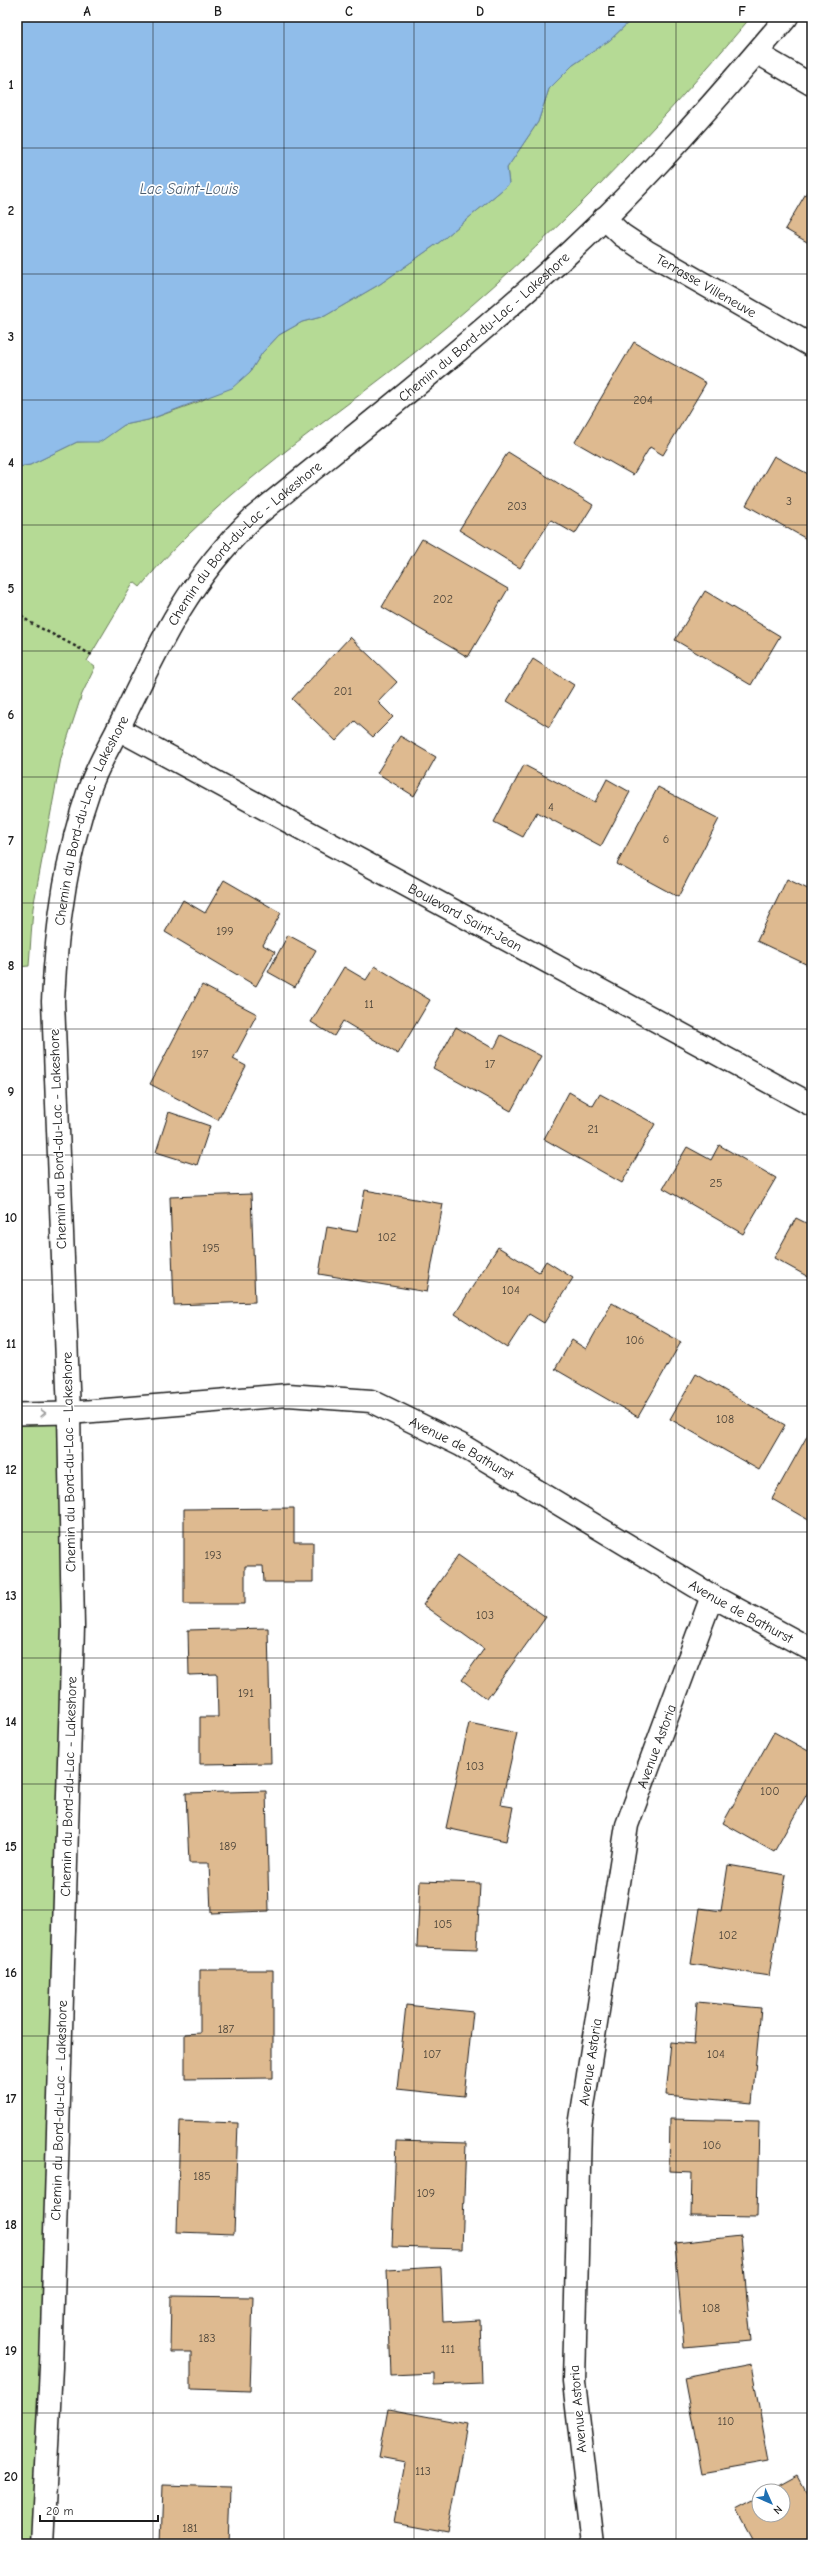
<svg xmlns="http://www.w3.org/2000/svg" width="829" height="2561" viewBox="0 0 829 2561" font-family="'Comic Neue',sans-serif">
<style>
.green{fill:#b5da95;stroke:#687b58}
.water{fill:#90bdea;stroke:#627d98}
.building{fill:#deba90;stroke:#1c1c1c}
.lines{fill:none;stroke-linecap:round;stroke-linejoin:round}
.service-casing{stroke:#1c1c1c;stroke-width:24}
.minor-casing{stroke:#1c1c1c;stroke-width:25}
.tertiary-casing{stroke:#1c1c1c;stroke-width:25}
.path{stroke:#1c1c1c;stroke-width:2.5;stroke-dasharray:3 3;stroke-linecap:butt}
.service{stroke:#fff;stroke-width:21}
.minor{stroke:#fff;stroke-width:22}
.tertiary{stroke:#fff;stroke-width:22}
.oneway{stroke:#999}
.grid{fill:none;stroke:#1c1c1c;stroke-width:1;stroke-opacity:0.55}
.labels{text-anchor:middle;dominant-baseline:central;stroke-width:3.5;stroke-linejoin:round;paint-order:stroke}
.number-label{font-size:12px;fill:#4c4439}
.street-label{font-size:14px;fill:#1c1c1c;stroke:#fff}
.water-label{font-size:15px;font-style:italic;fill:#4a5c6e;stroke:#fff}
.neatline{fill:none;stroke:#1c1c1c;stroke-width:1.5}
.grid-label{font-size:13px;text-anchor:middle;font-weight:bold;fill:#1c1c1c}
</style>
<rect width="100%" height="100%" fill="#fff"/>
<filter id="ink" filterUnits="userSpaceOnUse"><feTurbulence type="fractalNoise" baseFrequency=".025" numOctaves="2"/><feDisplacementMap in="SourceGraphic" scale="8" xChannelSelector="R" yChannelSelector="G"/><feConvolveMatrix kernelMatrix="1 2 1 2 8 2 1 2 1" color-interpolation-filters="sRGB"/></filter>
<g filter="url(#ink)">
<g class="green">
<path d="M634,17h117c-98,116 -205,229 -323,325 -98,79 -207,147 -288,245l-6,-5 -47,79 8,6 -13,27 -21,64 -28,150 -4,58 -12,1v-500l13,-2 47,-23 23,-1 24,-16 24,-5 53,-19 49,-29 12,-19 17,-18 23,-13 23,-6 55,-32 61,-43 68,-57 -2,-16 31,-46 11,-33 24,-24 37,-25z"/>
<path d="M17,1406l52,7 -27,1131h-25z"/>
</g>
<path class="water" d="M17,17h617l-24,23 -37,25 -24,24 -11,33 -31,46 2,16 -68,57 -61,43 -55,32 -23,6 -23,13 -17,18 -12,19 -18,16 -84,32 -24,5 -24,17h-23l-47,23 -13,2z"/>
<g class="building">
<path d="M812,183v62l-27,-16z"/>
<path d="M634,342l72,41 -43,72 -13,-8 -17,28 -58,-33z"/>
<path d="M508,452l85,53 -18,29 -24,-14 -31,48 -61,-38z"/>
<path d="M774,456l38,20v66l-66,-37z"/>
<path d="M422,539l86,50 -40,68 -86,-50z"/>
<path d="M705,591l75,45 -29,49 -76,-45z"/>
<path d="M350,637l47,45 -19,20 15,15 -20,20 -18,-16 -19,20 -44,-42z"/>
<path d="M533,659l41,26 -25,42 -42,-26z"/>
<path d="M400,736l36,21 -22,39 -37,-23z"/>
<path d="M524,765l71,37 12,-23 23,13 -29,54 -64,-34 -14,25 -29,-15z"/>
<path d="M658,787l61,32 -41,78 -61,-33z"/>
<path d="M787,879l25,12v76l-55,-26z"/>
<path d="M224,880l57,33 -18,32 12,7 -19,34 -91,-54 18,-32 22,13z"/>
<path d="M288,935l28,15 -21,37 -27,-15z"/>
<path d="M375,966l55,34 -32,54 -55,-33 -9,15 -23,-14 33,-55 22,13z"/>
<path d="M202,985l55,29 -24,45 13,7 -28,54 -68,-36z"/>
<path d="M456,1027l38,22 7,-14 40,21 -30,55 -78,-43z"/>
<path d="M569,1092l24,14 7,-12 55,30 -33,59 -78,-44z"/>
<path d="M169,1112l41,14 -13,39 -41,-13z"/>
<path d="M719,1145l57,33 -33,56 -80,-46 24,-41 24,13z"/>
<path d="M365,1190l78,14 -16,88 -108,-18 8,-47 30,5z"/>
<path d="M251,1194l4,108 -81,3 -4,-108z"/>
<path d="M796,1218l16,8v53l-38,-21z"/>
<path d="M498,1247l41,25 7,-11 27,17 -29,45 -15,-9 -22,34 -52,-34z"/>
<path d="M612,1303l69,39 -43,75 -83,-48 17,-29 14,9z"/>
<path d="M696,1374l89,51 -26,45 -89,-51z"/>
<path d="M811,1429h1v93l-40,-23z"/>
<path d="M294,1508v34h19v40h-49l-1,-16h-18v38h-61v-95z"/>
<path d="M458,1555l88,62 -59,82 -25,-19 22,-31 -61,-44z"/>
<path d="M268,1628l3,135 -71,1v-47h18l-1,-43 -28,1 -1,-45z"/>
<path d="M469,1723l48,10 -16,72 12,2 -7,34 -60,-13z"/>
<path d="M774,1732l38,21v32l-38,67 -51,-29z"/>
<path d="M266,1791l3,120 -58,2 -2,-50h-20l-3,-70z"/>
<path d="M728,1865l58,10 -17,101 -78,-12 9,-56 21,3z"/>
<path d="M420,1881l60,2 -3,66 -60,-2z"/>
<path d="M200,1970h73v108l-88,1v-45l15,-1z"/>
<path d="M697,2002l64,6 -9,95 -86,-8 5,-53 23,2z"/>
<path d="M406,2005l67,7 -9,84 -67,-7z"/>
<path d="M670,2119l89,2 -2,96 -66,-1 1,-44 -23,-1z"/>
<path d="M180,2121l58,2 -4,111 -57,-2z"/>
<path d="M396,2141l70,2 -4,106 -70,-2z"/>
<path d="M741,2236l10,105 -67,6 -9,-104z"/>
<path d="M441,2267l2,55 37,-2 2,63 -48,2v-12l-43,2 -4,-105z"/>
<path d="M171,2296l82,1 -3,94 -59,-2v-37h-21z"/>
<path d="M751,2365l18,96 -67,12 -18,-95z"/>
<path d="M388,2409l79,15 -20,108 -53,-10 11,-60 -26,-5z"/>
<path d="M797,2476l15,28v40h-57l-19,-35 23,-12v18h24v-24h-13z"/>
<path d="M163,2485l67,2 -2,57h-67z"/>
</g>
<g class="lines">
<defs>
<g id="service">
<path d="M757,53l55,32"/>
<path d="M17,1414l52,-1"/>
</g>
<g id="minor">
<path id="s1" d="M604,218l18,17 24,16 166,95"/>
<path id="s2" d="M69,1413l219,-18 83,6 90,44 251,151 100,54"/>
<path id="s3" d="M593,2544l-19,-162 6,-256 47,-301 85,-229"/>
</g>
<g id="tertiary">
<path id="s4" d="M118,729l694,376"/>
<path id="s5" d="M42,2544l9,-177 22,-740 -4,-214 -16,-412c3,-68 13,-146 36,-211 8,-24 23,-48 34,-71 37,-77 67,-141 130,-201 108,-88 217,-173 319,-268 77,-72 147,-153 215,-233"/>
</g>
</defs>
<use href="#service" class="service-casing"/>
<use href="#minor" class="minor-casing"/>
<use href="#tertiary" class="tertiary-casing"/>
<path class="path" d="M17,611l12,11 65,34"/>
<use href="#service" class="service"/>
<use href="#minor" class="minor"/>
<use href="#tertiary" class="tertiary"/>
</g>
<defs><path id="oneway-chevron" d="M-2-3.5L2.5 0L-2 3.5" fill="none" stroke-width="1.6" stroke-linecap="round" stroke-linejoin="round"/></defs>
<use class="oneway" href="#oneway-chevron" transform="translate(43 1413) rotate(-1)"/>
</g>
<path class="grid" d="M153,17v2527M284,17v2527M414,17v2527M545,17v2527M676,17v2527M17,148h795M17,274h795M17,400h795M17,525h795M17,651h795M17,777h795M17,903h795M17,1029h795M17,1155h795M17,1280h795M17,1406h795M17,1532h795M17,1658h795M17,1784h795M17,1910h795M17,2036h795M17,2161h795M17,2287h795M17,2413h795"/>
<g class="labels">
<g class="number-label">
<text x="643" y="400">204</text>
<text x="789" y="501">3</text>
<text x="517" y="506">203</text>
<text x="443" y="599">202</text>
<text x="343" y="691">201</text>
<text x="551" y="807">4</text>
<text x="666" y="839">6</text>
<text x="225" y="931">199</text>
<text x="369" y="1004">11</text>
<text x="200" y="1054">197</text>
<text x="490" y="1064">17</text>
<text x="593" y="1129">21</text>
<text x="716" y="1183">25</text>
<text x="387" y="1237">102</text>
<text x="211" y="1248">195</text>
<text x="511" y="1290">104</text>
<text x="635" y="1340">106</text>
<text x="725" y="1419">108</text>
<text x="213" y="1555">193</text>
<text x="485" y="1615">103</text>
<text x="246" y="1693">191</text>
<text x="475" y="1766">103</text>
<text x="770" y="1791">100</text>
<text x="228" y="1846">189</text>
<text x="443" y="1924">105</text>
<text x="728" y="1935">102</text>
<text x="226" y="2029">187</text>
<text x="432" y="2054">107</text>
<text x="716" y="2054">104</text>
<text x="712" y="2145">106</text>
<text x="202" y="2176">185</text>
<text x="426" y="2193">109</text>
<text x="711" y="2308">108</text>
<text x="207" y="2338">183</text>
<text x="448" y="2349">111</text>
<text x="726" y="2421">110</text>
<text x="423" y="2471">113</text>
<text x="190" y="2528">181</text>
</g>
<g class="street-label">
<text stroke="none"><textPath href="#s1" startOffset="123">Terrasse Villeneuve</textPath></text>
<text stroke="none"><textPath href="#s5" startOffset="2378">Chemin du Bord-du-Lac - Lakeshore</textPath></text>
<text stroke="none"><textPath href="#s5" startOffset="2054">Chemin du Bord-du-Lac - Lakeshore</textPath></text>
<text stroke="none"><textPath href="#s5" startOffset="1730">Chemin du Bord-du-Lac - Lakeshore</textPath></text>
<text stroke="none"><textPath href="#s4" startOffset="395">Boulevard Saint-Jean</textPath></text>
<text transform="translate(58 1139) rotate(-92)">Chemin du Bord-du-Lac - Lakeshore</text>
<text stroke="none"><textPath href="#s2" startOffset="405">Avenue de Bathurst</textPath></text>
<text transform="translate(69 1462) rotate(-91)">Chemin du Bord-du-Lac - Lakeshore</text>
<text stroke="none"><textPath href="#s2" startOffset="729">Avenue de Bathurst</textPath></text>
<text stroke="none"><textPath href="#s3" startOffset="808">Avenue Astoria</textPath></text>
<text stroke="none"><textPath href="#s5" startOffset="758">Chemin du Bord-du-Lac - Lakeshore</textPath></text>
<text stroke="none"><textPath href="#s3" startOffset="484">Avenue Astoria</textPath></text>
<text stroke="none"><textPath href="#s5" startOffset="434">Chemin du Bord-du-Lac - Lakeshore</textPath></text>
<text transform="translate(578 2409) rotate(-95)">Avenue Astoria</text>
</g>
<g class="water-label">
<text x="189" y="189">Lac Saint-Louis</text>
</g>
</g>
<rect width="829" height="2561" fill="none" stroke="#fff" stroke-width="44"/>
<g transform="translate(771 2503) rotate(135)"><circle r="19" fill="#ffffff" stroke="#a4a4a4"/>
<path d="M0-3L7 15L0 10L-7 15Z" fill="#1f6fb2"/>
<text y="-6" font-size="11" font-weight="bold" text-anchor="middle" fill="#1c1c1c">N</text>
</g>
<path d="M40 2515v6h118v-6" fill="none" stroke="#1c1c1c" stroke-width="2"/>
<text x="46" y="2515" font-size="12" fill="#1c1c1c" stroke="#ffffff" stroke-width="3" paint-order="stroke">20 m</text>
<rect x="22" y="22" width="785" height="2517" class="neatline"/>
<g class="grid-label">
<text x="87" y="16">A</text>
<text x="218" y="16">B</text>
<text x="349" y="16">C</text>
<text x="480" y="16">D</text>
<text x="611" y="16">E</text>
<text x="742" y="16">F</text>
<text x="11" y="89">1</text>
<text x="11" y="215">2</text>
<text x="11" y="341">3</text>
<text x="11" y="467">4</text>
<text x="11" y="593">5</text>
<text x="11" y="719">6</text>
<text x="11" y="845">7</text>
<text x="11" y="970">8</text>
<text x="11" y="1096">9</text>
<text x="11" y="1222">10</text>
<text x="11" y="1348">11</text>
<text x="11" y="1474">12</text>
<text x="11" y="1600">13</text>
<text x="11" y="1726">14</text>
<text x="11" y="1851">15</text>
<text x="11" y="1977">16</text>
<text x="11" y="2103">17</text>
<text x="11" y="2229">18</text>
<text x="11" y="2355">19</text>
<text x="11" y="2481">20</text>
</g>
</svg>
